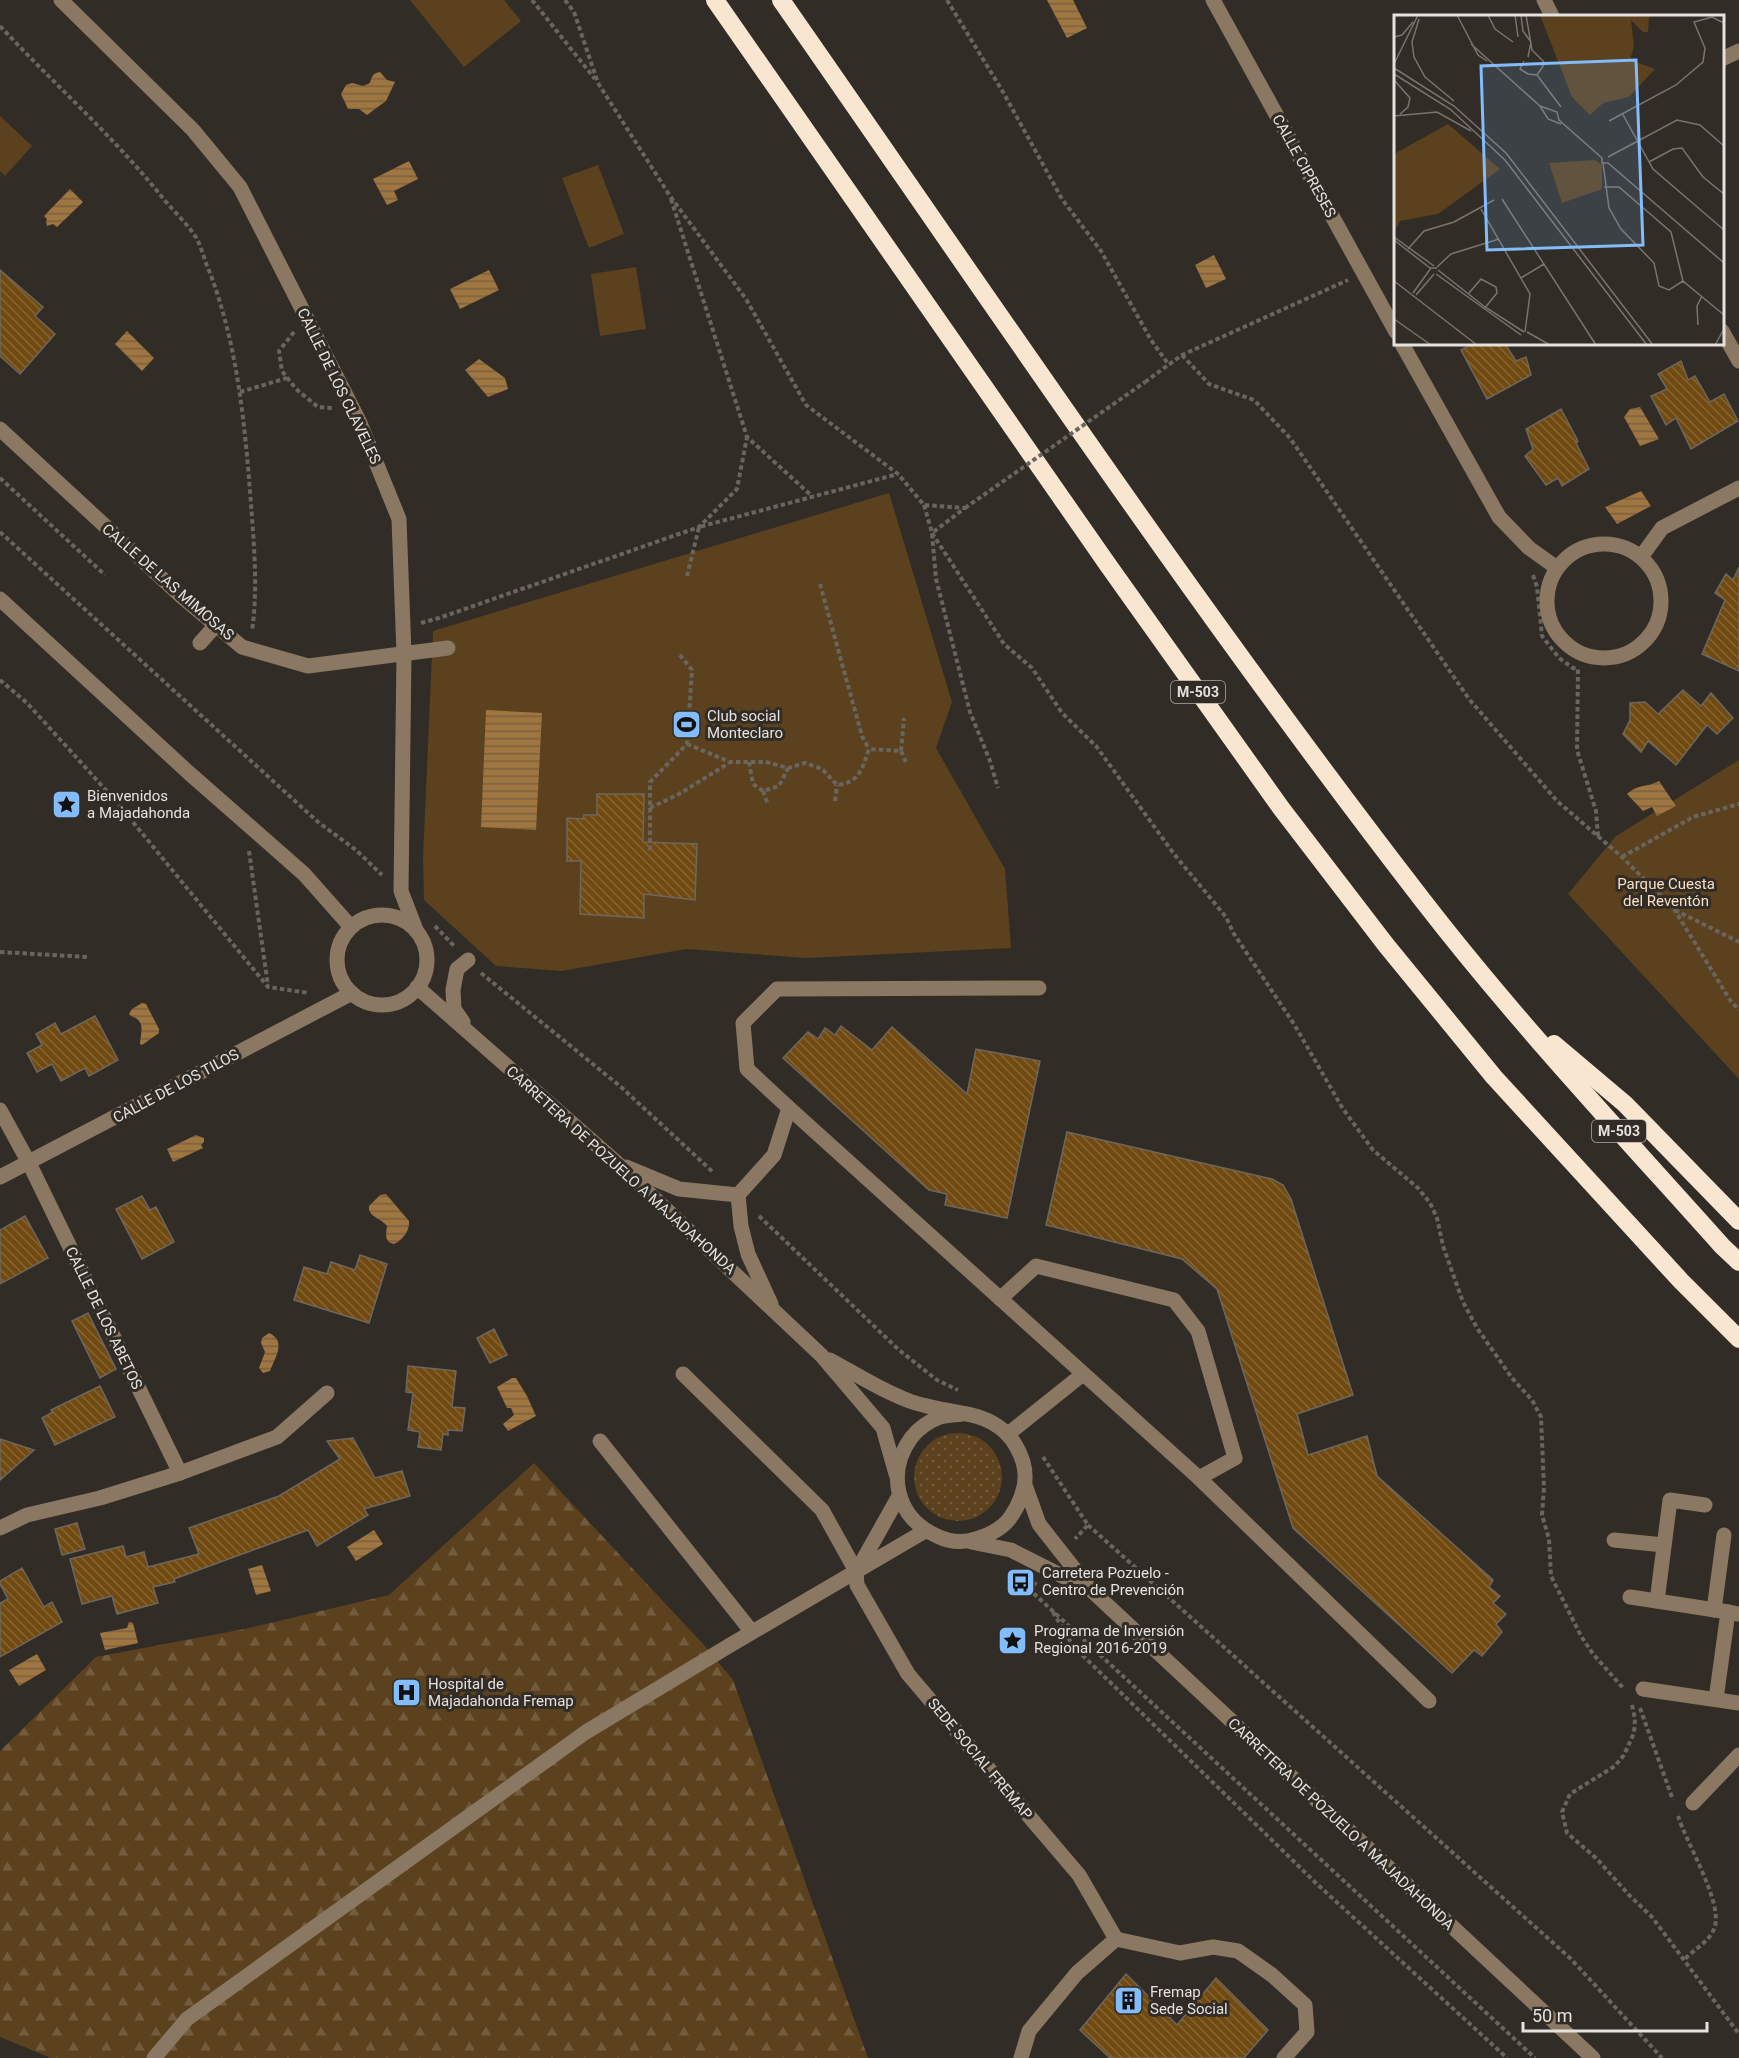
<svg xmlns="http://www.w3.org/2000/svg" width="1739" height="2058" viewBox="0 0 1739 2058" font-family="Roboto,sans-serif">
<style>
.grass{fill:url(#grass-dots)}
.forest{fill:url(#forest-firs)}
.park{fill:#5c411e}
.water{fill:url(#water-rules)}
.building{fill:url(#building-back-hatch);stroke:#6d6760;stroke-width:1.5}
.lines{fill:none;stroke-linecap:round;stroke-linejoin:round}
.path{stroke:#69655f;stroke-width:4;stroke-dasharray:4.5 3;stroke-linecap:butt}
.minor{stroke:#8b7863;stroke-width:15}
.highway{stroke:#f9e6d1;stroke-width:18}
.path-bridge{stroke:#69655f;stroke-width:4;stroke-dasharray:4.5 3;stroke-linecap:butt}
.labels{text-anchor:middle;dominant-baseline:central;stroke-width:6;stroke-linejoin:round;paint-order:stroke}
.shield{fill:#312c26;stroke:#afaba6;stroke-width:1.5}
.shield-label{font-size:14px;font-weight:bold;fill:#e5e1dd}
.street-label{font-size:15px;fill:#e5e1dd;stroke:#312c26}
.poi-label{font-size:15px;fill:#e5e1dd;stroke:#312c26;text-anchor:start}
.park-label{font-size:15px;fill:#f8dfc2;stroke:#312c26}
.inset-road{fill:none;stroke:#79746f;stroke-width:1.5}
.view{fill:#82bcfa;fill-opacity:0.15;stroke:#82bcfa;stroke-width:3}
.inset-edge{fill:none;stroke:#e5e1dd;stroke-width:3}
</style>
<defs>
<pattern id="grass-dots" width="8" height="8" patternUnits="userSpaceOnUse" patternTransform="scale(1.5)"><rect width="8" height="8" fill="#5c411e"/><path d="M2 2h.1M6 6h.1" fill="none" stroke="#735c3e" stroke-width="1.8" stroke-linecap="round"/></pattern>
<pattern id="forest-firs" width="22" height="20" patternUnits="userSpaceOnUse" patternTransform="scale(1.5)"><rect width="22" height="20" fill="#5c411e"/><path d="M5 1l3.5 6h-7zM16 11l3.5 6h-7z" fill="#735c3e"/></pattern>
<pattern id="water-rules" width="6" height="5" patternUnits="userSpaceOnUse" patternTransform="scale(1.5)"><rect width="6" height="5" fill="#9f7540"/><path d="M0 2.5h6" fill="none" stroke="#7b6141"/></pattern>
<pattern id="building-back-hatch" width="6" height="6" patternUnits="userSpaceOnUse" patternTransform="scale(1.5)"><rect width="6" height="6" fill="#714a11"/><path d="M-1 5l2 2M0 0l6 6M5-1l2 2" fill="none" stroke="#856433"/></pattern>
</defs>
<rect width="100%" height="100%" fill="#312c26"/>
<circle class="grass" cx="958" cy="1477" r="44"/>
<path class="forest" d="M534,1463l170,182 29,35 135,378h-817l-51,-21v-286l96,-94 148,-28 145,-34z"/>
<g class="park">
<path d="M410,0h94l17,21 -57,46z"/>
<path d="M0,116l32,30 -27,30 -5,-5z"/>
<path d="M598,165l26,69 -35,14 -27,-70z"/>
<path d="M636,267l10,62 -46,7 -9,-62z"/>
<path d="M889,493l63,209 -16,46 69,121 6,79 -205,10 -120,-9 -124,22 -66,-5 -72,-66 -1,-42 10,-227z"/>
<path d="M1739,760v319l-171,-185 48,-58z"/>
</g>
<g class="water">
<path d="M1047,0h26l14,28 -20,10z"/>
<path d="M380,72l7,8 8,2 -9,19 -19,14 -8,-6h-11l-7,-15 5,-9 6,-2 11,3 7,-3c2,-7 3,-10 10,-11z"/>
<path d="M409,161l9,18 -24,12 4,9 -11,5 -14,-26z"/>
<path d="M70,189l13,13 -26,25 -4,-3 -6,2 -1,-5 1,-2 -3,-3z"/>
<path d="M1214,255l12,24 -20,9 -11,-23z"/>
<path d="M489,270l10,20 -39,19 -10,-20z"/>
<path d="M127,331l27,27 -12,13 -27,-27z"/>
<path d="M479,359l26,19 3,11 -20,8 -23,-27z"/>
<path d="M1640,407l19,32 -19,7 -16,-29 6,-8z"/>
<path d="M1641,491l10,15 -34,18 -12,-17z"/>
<path d="M486,710l56,3 -6,117 -55,-3z"/>
<path d="M1659,781l17,25 -19,10 -5,-9 -9,4 -16,-17c13,-11 19,-6 32,-13z"/>
<path d="M142,1003l4,1 13,25v4l-17,12 -2,-1c0,-8 5,-19 -3,-25 -2,-2 -6,-2 -8,-5l3,-5z"/>
<path d="M196,1135l8,3v4l-3,3 2,3 -30,14 -6,-13z"/>
<path d="M386,1194l23,27c1,9 -6,19 -15,23 -10,-2 -8,-10 -7,-18 -5,-7 -15,-8 -18,-16v-4l11,-11z"/>
<path d="M269,1333c18,8 6,25 1,38l-7,2 -4,-5 6,-16 -4,-9 1,-5z"/>
<path d="M512,1378h4l11,18 9,20 -28,15 -5,-7 11,-9 -3,-7h-4l-10,-21z"/>
<path d="M374,1530l9,14 -27,17 -9,-14z"/>
<path d="M262,1565l9,26 -15,4 -8,-26z"/>
<path d="M129,1622l4,1 5,20 -33,7 -5,-17 27,-5z"/>
<path d="M37,1654l9,16 -27,16 -10,-16z"/>
</g>
<g class="building">
<path d="M0,270l43,37 -8,9 20,18 -35,40 -20,-18z"/>
<path d="M1472,344h33l11,17 10,-4 5,18 -44,24 -26,-49z"/>
<path d="M1681,361l7,19 7,-4 15,26 14,-8 14,27 -47,28 -15,-31 -10,7 -15,-29 16,-7 -9,-15z"/>
<path d="M1561,409l17,32 -2,2 13,26 -27,17 -4,-8 -12,7 -21,-29 8,-7 -7,-20z"/>
<path d="M1739,567v104l-37,-17 23,-54 -10,-7 11,-19 7,6z"/>
<path d="M1683,690l18,16 10,-13 22,25 -16,16 -10,-9 -31,40 -28,-24 -7,11 -18,-18 7,-14v-17l15,-1 13,12z"/>
<path d="M597,794h47l-1,48 54,2 -2,56 -51,-6v24l-64,-4 1,-53h-14v-43l16,1 1,-4h13z"/>
<path d="M95,1016l23,44 -29,16 -4,-8 -24,13 -9,-17 -15,8 -10,-19 15,-8 -6,-11 19,-11 6,11z"/>
<path d="M841,1026l31,24 20,-23 75,67 9,-45 64,12 -33,157 -62,-13 2,-11 -18,-4 -146,-132 25,-26 10,7 7,-11 10,7z"/>
<path d="M1067,1132l205,47 11,6 8,14 62,196 -56,19 11,41 59,-19 10,40 116,104 -4,7 11,9 -7,7 13,11 -10,10 6,8 -20,24 -8,-6 -22,23 -159,-145 -76,-239 -35,-30 -136,-34z"/>
<path d="M142,1196l8,14 6,-3 18,35 -32,17 -26,-50z"/>
<path d="M25,1216l23,42 -48,26v-54z"/>
<path d="M360,1255l27,9 -18,59 -75,-23 10,-33 23,7 4,-12 24,8z"/>
<path d="M88,1313l28,56 -16,9 -28,-57z"/>
<path d="M494,1329l13,26 -17,8 -13,-25z"/>
<path d="M408,1366l48,5 -4,36 13,1 -3,23 -14,-1v5l-5,-1 -2,16 -23,-3 2,-15 -12,-2 5,-37 -7,-1z"/>
<path d="M100,1386l15,31 -60,28 -13,-27 11,-6 -2,-2z"/>
<path d="M353,1438l22,40 27,-7 8,25 -46,13 4,6 -51,31 -9,-16 -134,49 1,3 -22,5 5,16 -41,11 -5,-18 -30,8 -12,-45 53,-13 3,11 18,-5 4,15 51,-13 -10,-26 90,-32 61,-37 -13,-18z"/>
<path d="M0,1439l34,11 -34,30z"/>
<path d="M77,1523l8,26 -23,6 -7,-26z"/>
<path d="M22,1568l22,39 8,-5 10,20 -62,35v-54l8,-4 -8,-15v-3z"/>
<path d="M1126,1974l51,51 39,-47 52,52 -24,28h-134l-30,-28z"/>
</g>
<g class="lines">
<g class="path">
<path d="M532,0l63,79"/>
<path d="M565,0l9,12 24,71 72,113 76,103 60,106 92,69 26,31 41,3 -33,25"/>
<path d="M947,0l56,92 59,107 39,52 50,89 18,25"/>
<path d="M0,26c54,58 113,110 162,171 11,14 26,27 35,42 5,10 8,23 13,34 28,74 35,153 41,231 3,42 7,85 1,127"/>
<path d="M671,199l76,238 66,60"/>
<path d="M294,332l-15,19 3,20 14,18 22,18 14,1"/>
<path d="M1182,355l27,29 45,16 36,38 179,261 88,102 65,56 52,52 56,91 9,10"/>
<path d="M1145,382l37,-27 166,-75"/>
<path d="M240,392l47,-14"/>
<path d="M0,478l105,97"/>
<path d="M924,505l8,28 4,46 34,133 20,49 8,27"/>
<path d="M0,532l318,290 38,28 26,25"/>
<path d="M932,533l72,111 28,24 30,45 34,33 78,108 52,63 8,17 60,90 49,85 30,41 45,38 12,15 7,15 6,28 20,56 14,26 35,50 20,22 9,17 3,71 -2,27 7,24 2,37 30,60 12,18 31,35"/>
<path d="M1533,575l4,12 5,49 17,22 14,10 5,1 -1,81 19,61 2,25"/>
<path d="M687,576l12,-49 199,-53"/>
<path d="M820,584l42,152 7,13"/>
<path d="M421,623l18,-5 260,-91 38,-38 10,-52"/>
<path d="M0,680l27,23 87,96 154,188 41,6"/>
<path d="M687,744l43,18h36l22,6 17,-5 17,6 15,16c23,-3 25,-16 32,-36l32,2 3,-33"/>
<path d="M901,751l5,11"/>
<path d="M749,762l4,22 10,7 16,-5 9,-18"/>
<path d="M763,791l5,14"/>
<path d="M835,801l2,-16"/>
<path d="M650,808l29,-14 50,-31"/>
<path d="M650,850v-68l37,-38 5,-74 -13,-16"/>
<path d="M249,851l19,135"/>
<path d="M1622,857l71,-40 46,-13"/>
<path d="M1675,910l64,32"/>
<path d="M435,926l20,21"/>
<path d="M0,952l88,5"/>
<path d="M481,973l140,114 93,86"/>
<path d="M759,1216l140,134 38,30 21,10"/>
<path d="M1043,1457l45,68 -13,14"/>
<path d="M1088,1525l483,434 91,99"/>
<path d="M1036,1582l-6,8 505,468"/>
<path d="M1053,1612l20,34 245,239 189,173"/>
<path d="M1632,1705l3,14 -1,14 -10,22 -9,11 -45,28 -8,18 5,21 30,26 32,36 23,22 87,117"/>
<path d="M1640,1708l33,92"/>
<path d="M1678,1816c8,26 44,85 37,110 -4,15 -21,23 -31,34"/>
</g>
<g class="minor">
<path d="M61,0l132,130 47,57 120,236 39,96 5,135 -3,237 15,39"/>
<path d="M1213,0l183,332"/>
<path d="M1544,0l8,16"/>
<path d="M1722,59l17,-8"/>
<path d="M1722,331l17,30"/>
<path d="M1402,344l97,173 30,31 28,20"/>
<path d="M0,429l181,167 61,51 66,19 140,-18"/>
<circle cx="1604" cy="601" r="57"/>
<path d="M1641,557l21,-29 77,-40"/>
<path d="M0,599l189,174 115,101 47,53"/>
<path d="M200,643l16,-18"/>
<circle cx="382" cy="960" r="45"/>
<path d="M417,987l200,176 204,192 62,73 13,46"/>
<path d="M463,1022l-9,-13 -1,-19 4,-21 11,-9"/>
<path d="M0,1110l29,53 151,310"/>
<path d="M626,1167l53,22 59,6"/>
<path d="M0,1177l352,-184"/>
<path d="M1000,1299l36,-33 138,34 24,31 37,127 -36,20 -410,-370 -42,-39 -4,-46 34,-34 262,-1"/>
<path d="M771,1304l-23,-50 -7,-28 -3,-31 36,-40 15,-47"/>
<path d="M830,1360c24,13 47,28 72,38 46,21 102,4 121,64 6,20 -2,40 -13,56 -8,11 -21,17 -34,21 -13,4 -27,3 -39,-3 -41,-18 -51,-63 -26,-98 7,-9 18,-17 29,-21 7,-2 15,-2 22,-3"/>
<path d="M683,1374l139,136 34,61 1,14 51,89 171,201 37,64"/>
<path d="M1008,1434l75,-60"/>
<path d="M600,1441l152,191"/>
<path d="M1199,1478l230,223"/>
<path d="M1025,1485l14,39 51,65 503,469"/>
<path d="M1705,1505l-35,-5 -13,101 71,11"/>
<path d="M0,1528l27,-13 73,-17 80,-25 97,-36 50,-44"/>
<path d="M1614,1540l50,5"/>
<path d="M971,1542l40,8 73,37"/>
<path d="M858,1569l41,-73"/>
<path d="M1630,1597l27,4"/>
<path d="M1714,1610l10,-75"/>
<path d="M1643,1689l96,14"/>
<path d="M1716,1699l12,-87 11,2"/>
<path d="M1693,1803l46,-48"/>
<path d="M154,2058l33,-39 399,-287 146,-88 193,-113"/>
<path d="M1021,2058l8,-27 48,-58 39,-34 64,14 33,-6 25,4 34,24 33,30 2,27 -23,26"/>
</g>
<g class="highway">
<path d="M715,0l393,565 173,243 105,137 108,132 187,204 58,58"/>
<path d="M781,0c211,303 417,610 643,902 93,120 197,231 298,344l17,16"/>
<path d="M1554,1044l71,60 114,117"/>
</g>
<path class="path-bridge" d="M965,508l180,-126"/>
</g>
<defs>
<symbol id="stadium-square" viewBox="-11 -11 22 22"><rect x="-9" y="-9" width="18" height="18" rx="4" fill="#82bcfa" stroke="#312c26"/><path d="M0-5a6.5 5 0 1 0 0 10a6.5 5 0 1 0 0-10ZM-3.5-1.8h7v3.6h-7Z" fill="#111"/></symbol>
<symbol id="sight-square" viewBox="-11 -11 22 22"><rect x="-9" y="-9" width="18" height="18" rx="4" fill="#82bcfa" stroke="#312c26"/><path d="M0-6L1.8-2.2L6-1.7L2.9 1.2L3.7 5.4L0 3.3L-3.7 5.4L-2.9 1.2L-6-1.7L-1.8-2.2Z" fill="#111"/></symbol>
<symbol id="bus-square" viewBox="-11 -11 22 22"><rect x="-9" y="-9" width="18" height="18" rx="4" fill="#82bcfa" stroke="#312c26"/><path d="M-5-6H5V4H4V6H2V4H-2V6H-4V4H-5ZM-3.5-4V0h7V-4ZM-3.5 1.2v1.5H-2V1.2ZM2 1.2v1.5H3.5V1.2Z" fill="#111"/></symbol>
<symbol id="hospital-square" viewBox="-11 -11 22 22"><rect x="-9" y="-9" width="18" height="18" rx="4" fill="#82bcfa" stroke="#312c26"/><path d="M-5-5h3v3.5h4V-5h3V5h-3V1.5h-4V5h-3Z" fill="#111"/></symbol>
<symbol id="building-square" viewBox="-11 -11 22 22"><rect x="-9" y="-9" width="18" height="18" rx="4" fill="#82bcfa" stroke="#312c26"/><path d="M-4-6H4V6H1V3H-1V6H-4ZM-2.5-4.3h1.7v1.8h-1.7ZM.8-4.3h1.7v1.8H.8ZM-2.5-1h1.7V.8h-1.7ZM.8-1h1.7V.8H.8Z" fill="#111"/></symbol>
</defs>
<g fill-rule="evenodd">
<use href="#stadium-square" x="670" y="708" width="33" height="33"/>
<use href="#sight-square" x="50" y="788" width="33" height="33"/>
<use href="#bus-square" x="1004" y="1566" width="33" height="33"/>
<use href="#sight-square" x="996" y="1624" width="33" height="33"/>
<use href="#hospital-square" x="390" y="1676" width="33" height="33"/>
<use href="#building-square" x="1112" y="1984" width="33" height="33"/>
</g>
<g class="labels">
<g class="shield">
<rect x="1171" y="681" width="54" height="22" rx="4.5"/>
<rect x="1592" y="1120" width="54" height="22" rx="4.5"/>
</g>
<g class="shield-label">
<text x="1198" y="692">M-503</text>
<text x="1619" y="1131">M-503</text>
</g>
<g class="street-label">
<text transform="translate(1304 166) rotate(61)">CALLE CIPRESES</text>
<text transform="translate(339 386) rotate(64)">CALLE DE LOS CLAVELES</text>
<text transform="translate(168 582) rotate(41)">CALLE DE LAS MIMOSAS</text>
<text transform="translate(176 1086) rotate(-28)">CALLE DE LOS TILOS</text>
<text transform="translate(621 1170) rotate(42)">CARRETERA DE POZUELO A MAJADAHONDA</text>
<text transform="translate(104 1318) rotate(64)">CALLE DE LOS ABETOS</text>
<text transform="translate(980 1759) rotate(50)">SEDE SOCIAL FREMAP</text>
<text transform="translate(1341 1824) rotate(43)">CARRETERA DE POZUELO A MAJADAHONDA</text>
</g>
<g class="poi-label">
<text x="707" y="716">Club social<tspan x="707" dy="17">Monteclaro</tspan></text>
<text x="87" y="796">Bienvenidos<tspan x="87" dy="17">a Majadahonda</tspan></text>
<text x="1042" y="1573">Carretera Pozuelo -<tspan x="1042" dy="17">Centro de Prevención</tspan></text>
<text x="1034" y="1631">Programa de Inversión<tspan x="1034" dy="17">Regional 2016-2019</tspan></text>
<text x="428" y="1684">Hospital de<tspan x="428" dy="17">Majadahonda Fremap</tspan></text>
<text x="1150" y="1992">Fremap<tspan x="1150" dy="17">Sede Social</tspan></text>
</g>
<g class="park-label">
<text x="1666" y="884">Parque Cuesta<tspan x="1666" dy="17">del Reventón</tspan></text>
</g>
</g>
<g transform="translate(1394 15)">
<rect width="330" height="330" fill="#312c26"/>
<path d="M265,0l-10,2 -1,15h-5l-12,-12 3,26 -4,14 25,9 -26,28 -26,6 -13,12 -18,-18 -32,-82z" fill="#5c411e"/>
<path d="M54,109l52,45 -62,45 -38,7 -6,11v-78zM201,145l7,5v24l-40,14 -13,-40z" fill="#5c411e"/>
<path class="inset-road" d="M63,0l21,40 9,6M94,0l7,14 18,13M121,0l3,22M127,0l2,16 8,11 -3,15M25,4l-7,23 2,15 11,20 29,24M0,22l8,-2 11,-13M77,29l69,62 8,13 13,5M130,46l-4,8 8,5 9,1 8,-12 -13,-13 -6,-35M0,49l24,-49M0,53l60,38 52,47 147,192M0,59l56,35 55,51 142,185M143,60l24,32M0,65l16,18 -2,9 -8,7M146,91l17,6 2,8 43,38v5h6l116,100M228,98l31,56 71,61M0,101l43,-4 34,19M215,106l67,-36 27,-23 2,-14 -11,-26 18,-5 12,6M214,142l69,-37 23,5 24,21M255,147l24,-13 9,-1 21,29 21,17M209,148l6,45 12,21 33,34 5,23 10,4 14,-9M210,172h15l52,45 12,49 41,34M108,184l94,146M87,194l49,85 -5,38M0,222l40,29M0,225l36,28M14,234l16,-18 30,-9 40,-22M43,252l14,-13 48,-15M44,255l47,37 39,25M42,259l85,61M127,263l23,-14M0,266l83,64M19,278l18,-25h6M75,278l12,-14 15,8 1,6 -13,16M22,280l18,-21M0,304l37,26M304,310l-1,-19 5,-10M133,317l23,13M321,330l9,-16"/>
<path class="view" d="M242,45l7,185 -156,5 -6,-184z"/>
<rect width="330" height="330" class="inset-edge"/>
</g>
<path d="M1523 2022v9h184v-9" fill="none" stroke="#e5e1dd" stroke-width="3"/>
<text x="1532" y="2022" font-size="18" fill="#e5e1dd" stroke="#312c26" stroke-width="4.5" paint-order="stroke">50 m</text>
</svg>
